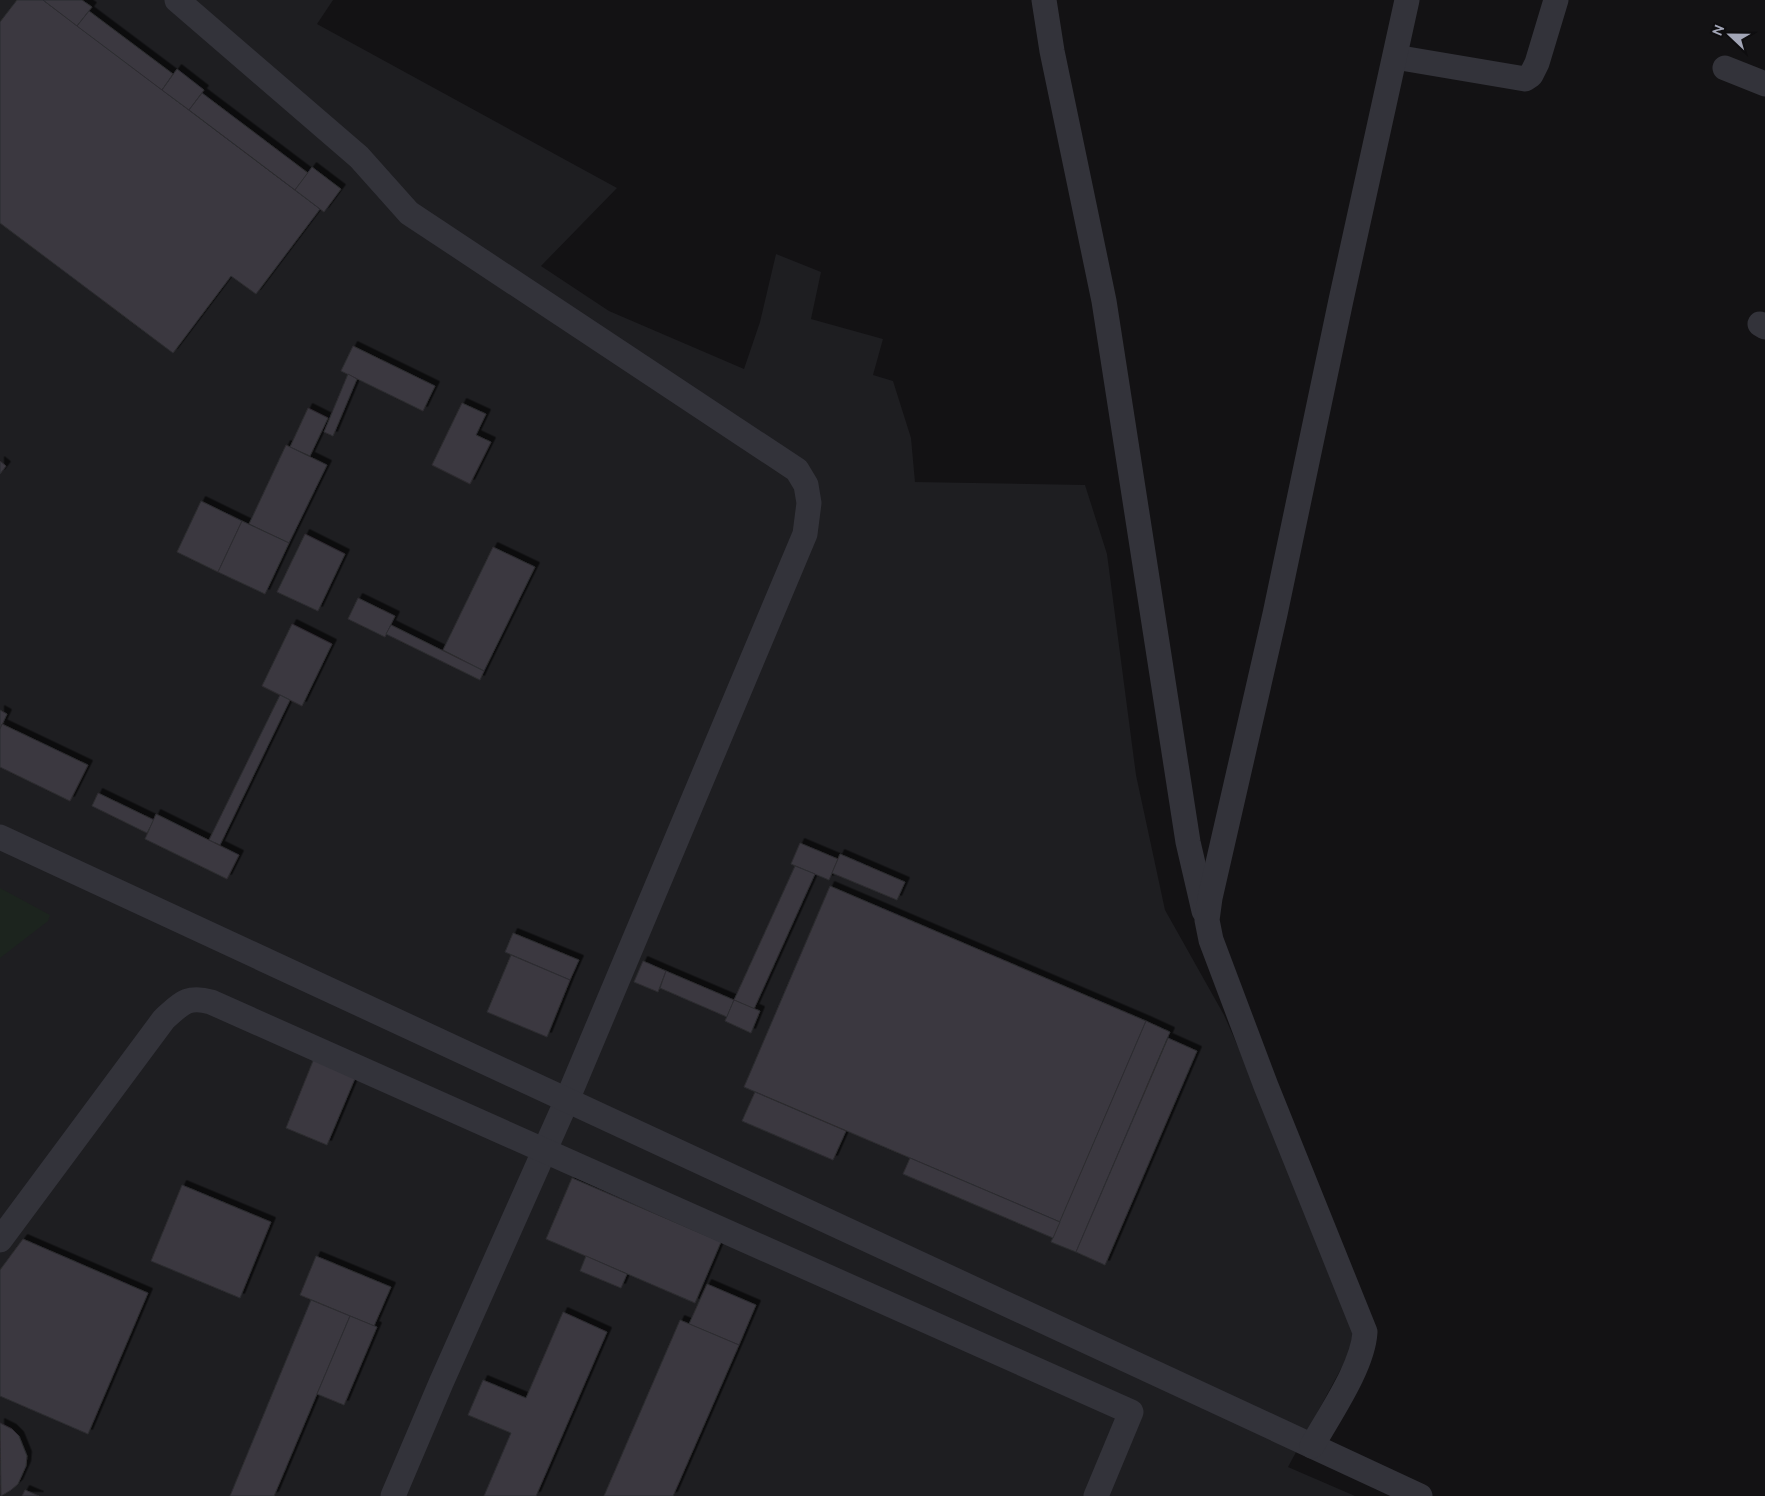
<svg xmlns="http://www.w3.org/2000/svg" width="1765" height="1496" viewBox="0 0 1765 1496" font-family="Ubuntu,sans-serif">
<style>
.built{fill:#1e1e21}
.green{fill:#1c241e}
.building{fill:#3a393f;stroke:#2d2c30;filter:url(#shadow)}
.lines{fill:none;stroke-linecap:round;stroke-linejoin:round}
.minor{stroke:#33333a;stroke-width:25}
</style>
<defs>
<filter id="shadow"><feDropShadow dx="4.5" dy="-4.5" stdDeviation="0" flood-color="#0009"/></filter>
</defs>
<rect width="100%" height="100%" fill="#131214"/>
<path class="built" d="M0,0h333l-16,24 300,164 -76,78 68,45 135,58 16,-47 16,-68 45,18 -10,47 72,20 -10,36 20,6 18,57 4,44 170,3 22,69 29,221 29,135 59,105 64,145 64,170 1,10 -3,12 -62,115 67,29h-1355z"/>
<path class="green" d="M0,888l50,27 -2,6 -48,37z"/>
<g class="building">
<path d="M17,0h26l277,209 -64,85 -25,-18 -58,77 -173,-130v-201z"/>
<path d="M43,0h39l10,7 -15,19z"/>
<path d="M89,11l84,63 -11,16 -85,-64z"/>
<path d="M177,69l27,21 -15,20 -27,-20z"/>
<path d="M202,93l106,80 -13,17 -106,-80z"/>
<path d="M312,167l29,22 -17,23 -29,-22z"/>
<path d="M353,346l82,40 -12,25 -82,-40z"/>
<path d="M348,374l9,5 -24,57 -9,-4z"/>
<path d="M462,403l24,11 -10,21 15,7 -21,42 -38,-19z"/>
<path d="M308,408l20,10 -18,38 -20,-9z"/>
<path d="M286,445l41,20 -38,78 -40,-19z"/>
<path d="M0,461l6,5 -6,8z"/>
<path d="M201,501l41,20 -24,51 -41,-20z"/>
<path d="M242,521l47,22 -24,51 -47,-22z"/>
<path d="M305,534l40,20 -27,57 -41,-19z"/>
<path d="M493,547l42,20 -51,104 -41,-21z"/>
<path d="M358,598l37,18 -10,21 -37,-18z"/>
<path d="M292,624l40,20 -30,62 -40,-20z"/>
<path d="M391,625l93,46 -4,9 -94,-46z"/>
<path d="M280,695l10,5 -70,145 -11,-5z"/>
<path d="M0,710l7,4 -7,15z"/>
<path d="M2,724l86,41 -18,36 -70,-34v-38z"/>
<path d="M98,793l56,27 -7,13 -55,-27z"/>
<path d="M156,814l83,41 -12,24 -82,-40z"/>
<path d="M800,843l38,16 -9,21 -38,-16z"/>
<path d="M840,854l65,28 -8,18 -65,-27z"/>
<path d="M795,866l20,8 -61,135 -20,-9z"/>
<path d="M830,886l316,135 -86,201 -316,-135z"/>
<path d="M513,933l66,27 -9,20 -65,-28z"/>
<path d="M511,955l59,25 -23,57 -60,-25z"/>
<path d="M643,961l23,10 -8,21 -24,-10z"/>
<path d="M666,971l68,29 -7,17 -67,-29z"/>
<path d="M734,1000l26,11 -9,22 -26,-12z"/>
<path d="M1146,1021l24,11 -94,220 -25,-10z"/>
<path d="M1168,1038l29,13 -92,214 -29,-13z"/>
<path d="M317,1051l42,18 -32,76 -41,-17z"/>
<path d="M755,1092l91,39 -13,29 -91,-39z"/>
<path d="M910,1158l150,64 -7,16 -150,-64z"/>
<path d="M572,1178l149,64 -26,61 -149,-64z"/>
<path d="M182,1185l89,37 -31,76 -89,-37z"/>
<path d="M23,1239l125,54 -60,141 -88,-38v-126z"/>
<path d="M316,1256l75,31 -17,39 -74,-31z"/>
<path d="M586,1256l41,18 -6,14 -41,-17z"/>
<path d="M707,1284l49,21 -17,40 -50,-21z"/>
<path d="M311,1300l39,16 -33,78 -43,102h-44z"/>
<path d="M563,1312l44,20 -71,164h-52l27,-63 -43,-18 15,-35 43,18z"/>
<path d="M350,1316l27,11 -33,78 -27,-11z"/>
<path d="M680,1320l59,25 -66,151h-69z"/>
<path d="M0,1423l12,6 7,7 8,20 -1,10 -8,18 -7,6 -10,6z"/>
<path d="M25,1490l14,6h-17z"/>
</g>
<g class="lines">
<g class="minor">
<path d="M177,0l182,157 50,56 388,257 9,15 3,18 -4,31 -238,566 -126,283 -48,113"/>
<path d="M1044,0l8,51 52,250 84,541 16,69"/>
<path d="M1395,57l130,22 6,-4 6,-12 19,-63"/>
<path d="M1725,68l40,16"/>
<path d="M1760,324l5,3"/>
<path d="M0,837l1420,659"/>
<path d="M0,1240l164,-221c17,-15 23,-24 47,-17l920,410 -35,84"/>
<path d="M1312,1446c17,-31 51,-79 53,-114l-99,-246 -55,-146 -4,-20 3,-22 65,-284 66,-314 66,-300"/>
</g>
</g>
<g transform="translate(1730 35) rotate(292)" stroke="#0e0d0f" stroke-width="4" paint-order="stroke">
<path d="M0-4L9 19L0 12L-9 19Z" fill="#a2a5b6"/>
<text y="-8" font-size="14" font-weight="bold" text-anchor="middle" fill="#a2a5b6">N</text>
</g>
</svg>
